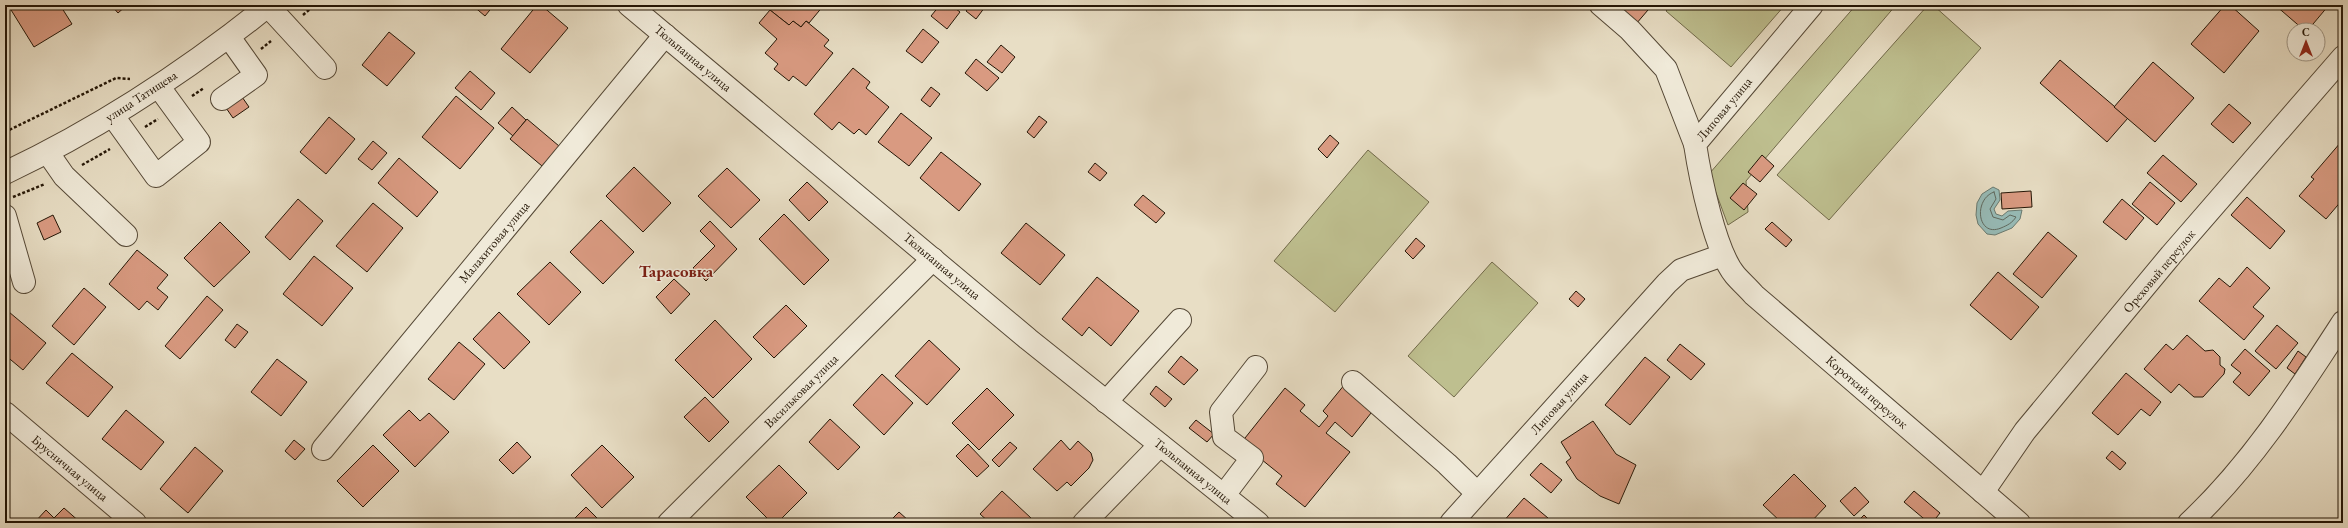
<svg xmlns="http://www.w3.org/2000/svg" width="2348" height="528" viewBox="0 0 2348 528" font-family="'EB Garamond',serif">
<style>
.green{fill:#bebf8f;stroke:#716a4a}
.water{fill:#97bcb8;stroke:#697a71}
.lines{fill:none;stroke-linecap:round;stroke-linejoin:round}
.shore{stroke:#5e695f;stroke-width:1}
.building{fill:#d99a81;stroke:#241606}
.minor-casing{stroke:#554836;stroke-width:24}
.path{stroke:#241606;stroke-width:2.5;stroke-dasharray:3 2;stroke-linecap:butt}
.minor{stroke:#f0ead9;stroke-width:22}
.labels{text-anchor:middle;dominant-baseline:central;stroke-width:3;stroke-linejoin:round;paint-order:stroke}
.street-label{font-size:13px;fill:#241606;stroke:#f0ead9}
.district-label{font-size:17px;font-weight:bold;fill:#7a1f14;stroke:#f0ead9}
</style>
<rect width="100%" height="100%" fill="#e8dec5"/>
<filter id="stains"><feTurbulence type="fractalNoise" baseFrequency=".005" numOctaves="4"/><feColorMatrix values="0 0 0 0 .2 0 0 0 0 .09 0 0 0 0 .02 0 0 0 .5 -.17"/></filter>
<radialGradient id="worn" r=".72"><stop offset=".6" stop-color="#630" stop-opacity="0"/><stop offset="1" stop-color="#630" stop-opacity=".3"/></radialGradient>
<g class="green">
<path d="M1671,5h114l-54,62 -65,-56z"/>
<path d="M1856,5h40l-150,176 2,31 -20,13 -19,-51z"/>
<path d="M1928,5h5l48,43 -152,172 -52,-45z"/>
<path d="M1368,150l61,52 -94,110 -61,-51z"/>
<path d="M1492,262l46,41 -84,94 -46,-41z"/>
</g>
<path class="water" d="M1993,187l6,3 1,10 -6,9 2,5 6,2 6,-5 14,-1 -2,9 -8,9 -17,7 -8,-1 -9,-10 -2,-9 1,-12 5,-9z"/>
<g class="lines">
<path class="shore" d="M1994,192l2,7 -6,10 3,8 10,3 7,-5 6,2c-4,6 -8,8 -15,11 -24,10 -28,-29 -7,-36z"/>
</g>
<g class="building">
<path d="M8,5h52l12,19 -38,23z"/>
<path d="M111,5h16l-9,8z"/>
<path d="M472,5h22l-9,11z"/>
<path d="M537,5h4l27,23 -38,45 -29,-24z"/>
<path d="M774,5h50l-15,18 -3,-2 -5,6 -8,-6 -4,4 -19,-15z"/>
<path d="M940,5h11l9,7 -13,17 -16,-13z"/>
<path d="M971,5h11l3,2 -9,12 -10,-8z"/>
<path d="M1619,5h23l6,5 -12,14 -19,-17z"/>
<path d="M2225,5h5l29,26 -35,42 -33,-29z"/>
<path d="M2275,5h54l-21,25h-4z"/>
<path d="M770,10l19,15 4,-4 8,6 5,-6 23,19 -5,6 9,7 -27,33 -13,-10 -4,5 -15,-12 4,-5 -13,-11 12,-14 -18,-16z"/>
<path d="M923,29l16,13 -17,21 -16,-12z"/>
<path d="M389,32l26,21 -28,33 -25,-21z"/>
<path d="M1001,45l14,12 -13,16 -15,-11z"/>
<path d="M976,59l23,19 -12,13 -22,-18z"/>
<path d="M2060,60l68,58 -21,24 -67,-59z"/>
<path d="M2153,62l41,36 -39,44 -41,-35z"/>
<path d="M853,68l17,14 -4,6 23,19 -23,28 -7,-6 -5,5 -15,-12 -7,8 -18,-16z"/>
<path d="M470,71l25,22 -14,17 -26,-22z"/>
<path d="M931,87l9,7 -10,13 -9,-7z"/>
<path d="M240,94l9,13 -16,11 -9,-13z"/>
<path d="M456,96l38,32 -34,41 -38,-32z"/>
<path d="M2229,104l22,19 -18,20 -22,-19z"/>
<path d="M512,107l14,13 -13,16 -15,-13z"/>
<path d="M901,113l31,25 -23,28 -31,-24z"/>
<path d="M1039,116l8,6 -13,16 -7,-6z"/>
<path d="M329,117l26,22 -29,35 -26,-22z"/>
<path d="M527,119l32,27 -17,20 -32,-27z"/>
<path d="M1330,135l9,8 -12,15 -9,-9z"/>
<path d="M373,141l14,12 -15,17 -14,-11z"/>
<path d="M2341,142l2,2v55l-17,20 -27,-23 15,-17 -3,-2z"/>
<path d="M941,152l40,32 -22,27 -39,-33z"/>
<path d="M1762,155l12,11 -14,16 -12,-10z"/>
<path d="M2163,155l34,29 -16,18 -34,-29z"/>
<path d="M399,158l39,34 -21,25 -39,-34z"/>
<path d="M1095,163l12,10 -7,8 -12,-9z"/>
<path d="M634,167l37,36 -28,29 -37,-36z"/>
<path d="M727,168l33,32 -29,28 -33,-32z"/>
<path d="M807,182l21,20 -19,19 -20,-21z"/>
<path d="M2150,182l25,21 -18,22 -25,-21z"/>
<path d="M1743,183l14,11 -13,16 -14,-12z"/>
<path d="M2031,191l1,16 -30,2 -1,-16z"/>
<path d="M1143,195l22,18 -9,10 -22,-18z"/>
<path d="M2247,197l38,34 -15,18 -39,-34z"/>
<path d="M298,199l25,22 -33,39 -25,-23z"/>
<path d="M2122,199l22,19 -18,22 -23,-18z"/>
<path d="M373,203l30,25 -36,44 -31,-26z"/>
<path d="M784,214l45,46 -25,25 -45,-46z"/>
<path d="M53,215l8,17 -17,8 -7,-17z"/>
<path d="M601,220l33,32 -31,32 -33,-32z"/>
<path d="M710,221l27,28 -31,32 -13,-13 22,-22 -15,-15z"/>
<path d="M220,222l30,30 -36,35 -30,-29z"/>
<path d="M1772,222l20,18 -6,7 -21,-18z"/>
<path d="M1026,223l39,32 -25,30 -39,-32z"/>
<path d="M2048,232l29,24 -35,42 -29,-24z"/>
<path d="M1416,238l9,8 -12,13 -8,-8z"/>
<path d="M137,250l31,25 -11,13 11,9 -10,13 -11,-9 -8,9 -30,-26z"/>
<path d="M314,256l39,32 -31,38 -39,-32z"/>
<path d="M550,262l31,30 -32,33 -32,-31z"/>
<path d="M2247,267l23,21 -17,19 11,9 -20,24 -45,-39 20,-23 11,9z"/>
<path d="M1998,272l41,35 -28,33 -41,-35z"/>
<path d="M1097,277l42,34 -28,35 -22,-19 -7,9 -20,-17z"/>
<path d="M674,279l16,15 -19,20 -15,-17z"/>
<path d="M84,288l22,19 -32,38 -22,-19z"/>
<path d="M1576,291l9,8 -7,8 -9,-8z"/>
<path d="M207,296l16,14 -43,49 -15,-13z"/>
<path d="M786,305l21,21 -33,32 -21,-21z"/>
<path d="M9,312l37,31 -23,27 -18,-15v-39z"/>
<path d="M499,312l31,30 -26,27 -31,-30z"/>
<path d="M715,320l37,39 -39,39 -38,-38z"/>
<path d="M237,324l11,8 -13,16 -10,-8z"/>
<path d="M2277,325l21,18 -22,26 -21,-18z"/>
<path d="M2187,335l18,16 8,-1 7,7v8l5,4 -1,5 -21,23h-9l-15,-13 -8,9 -27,-24 22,-25 7,6z"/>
<path d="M929,340l31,29 -33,36 -32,-29z"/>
<path d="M459,342l26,22 -31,36 -26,-21z"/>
<path d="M1680,344l25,20 -14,16 -24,-20z"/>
<path d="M2245,349l25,22 -21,25 -16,-14 8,-9 -10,-8z"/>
<path d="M2298,351l8,6 -11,17 -8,-6z"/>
<path d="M72,353l41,34 -25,30 -42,-34z"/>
<path d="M1181,356l17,14 -14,15 -16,-13z"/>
<path d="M1645,357l25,20 -40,48 -25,-20z"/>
<path d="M277,359l30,23 -26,34 -30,-24z"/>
<path d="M2126,373l35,29 -11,14 -9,-7 -23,26 -26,-22z"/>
<path d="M882,374l31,29 -29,32 -31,-30z"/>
<path d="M1345,384l30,24 -23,29 -17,-15 -9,11 24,19 -45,55 -29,-23 6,-8 -41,-33 44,-55 20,17 -5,6 19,16 9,-11 -5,-5z"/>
<path d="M1156,386l16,13 -7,8 -15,-13z"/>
<path d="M987,388l27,27 -35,35 -27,-27z"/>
<path d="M705,397l24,25 -20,20 -25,-25z"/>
<path d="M126,410l38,32 -23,28 -39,-31z"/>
<path d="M409,410l11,11 9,-8 20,19 -34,35 -32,-32z"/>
<path d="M830,419l30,28 -22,23 -29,-28z"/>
<path d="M1196,420l18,14 -7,8 -18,-14z"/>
<path d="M1593,421l23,33 20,11 -17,39 -19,-8 -23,-17 -11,-17 5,-4 -10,-16z"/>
<path d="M294,440l11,9 -10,11 -10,-9z"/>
<path d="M1061,440l9,10 8,-9 13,12 2,7 -4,8 -18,18 -4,-4 -10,9 -24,-22z"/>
<path d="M517,442l14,15 -18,17 -14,-14z"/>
<path d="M1010,442l7,6 -18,19 -7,-7z"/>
<path d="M968,444l21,22 -12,11 -21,-21z"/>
<path d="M373,445l26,26 -36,36 -26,-26z"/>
<path d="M602,445l32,32 -32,31 -31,-33z"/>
<path d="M195,447l28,24 -35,42 -28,-24z"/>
<path d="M2112,451l14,12 -6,7 -14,-12z"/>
<path d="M1541,463l21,17 -11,13 -21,-18z"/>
<path d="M779,465l28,28 -30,30h-5l-26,-26z"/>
<path d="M1794,474l32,32 -16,17h-28l-19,-18z"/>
<path d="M1855,487l14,15 -15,14 -14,-15z"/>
<path d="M1002,491l29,27 -4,5h-37l-10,-9z"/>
<path d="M1914,491l26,22 -8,10h-3l-25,-21z"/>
<path d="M1524,498l24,20 -4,5h-42z"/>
<path d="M586,507l16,16h-32z"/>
<path d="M64,508l17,15h-47l12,-13 8,8z"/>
<path d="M899,512l10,9 -21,2z"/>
<path d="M1864,515l8,8h-16z"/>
</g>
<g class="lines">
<defs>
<g id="minor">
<path d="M629,5l399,334 230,184"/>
<path d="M1601,5l29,25 36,39 29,75"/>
<path d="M1812,5l-117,139c5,33 20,107 40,131 6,7 13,13 19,20l265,228"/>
<path d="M268,6l57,62"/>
<path d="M222,99l34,-24 -27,-38"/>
<path d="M113,116l43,60 43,-34 -40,-55"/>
<path d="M48,153l16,23 62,59"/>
<path d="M5,173c95,-45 182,-102 264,-168"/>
<path d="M5,216l19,66"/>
<path d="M1353,382l94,82 30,29"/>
<path d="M1106,402l74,-82"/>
<path d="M5,413l130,110"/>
<path d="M323,449l342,-414"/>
<path d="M1983,492l42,-61 146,-176 172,-198"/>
<path d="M1224,495l28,-37 -28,-21 -3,-25 35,-45"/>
<path d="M669,523l264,-264"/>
<path d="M1084,523l76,-78"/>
<path d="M1451,523l216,-240 14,-13 42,-15"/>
<path d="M2189,523c62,-58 108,-130 154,-201"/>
</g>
</defs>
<use href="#minor" class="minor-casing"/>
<g class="path">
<path d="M303,15l12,-10"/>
<path d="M261,49l10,-8"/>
<path d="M192,96l12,-8"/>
<path d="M145,127l13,-8"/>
<path d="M5,132l111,-54 14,1"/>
<path d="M82,165l28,-16"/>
<path d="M13,197l32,-13"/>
</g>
<use href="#minor" class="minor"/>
</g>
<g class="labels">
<g class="street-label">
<text transform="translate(693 58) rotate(40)">Тюльпанная улица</text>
<text transform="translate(141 96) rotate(-33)">улица Татищева</text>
<text transform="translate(1724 109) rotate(-50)">Липовая улица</text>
<text transform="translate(494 242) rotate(-50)">Малахитовая улица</text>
<text transform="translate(942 266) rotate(40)">Тюльпанная улица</text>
<text transform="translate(2159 271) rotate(-50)">Ореховый переулок</text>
<text transform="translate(801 391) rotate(-45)">Васильковая улица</text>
<text transform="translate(1867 392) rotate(41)">Короткий переулок</text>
<text transform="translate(1559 403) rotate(-48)">Липовая улица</text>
<text transform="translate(70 468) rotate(40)">Брусничная улица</text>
<text transform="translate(1193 471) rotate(39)">Тюльпанная улица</text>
</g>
<g class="district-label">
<text x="676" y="271">Тарасовка</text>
</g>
</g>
<rect width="2348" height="528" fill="none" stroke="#e8dec5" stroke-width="20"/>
<rect x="6" y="6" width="2336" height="516" fill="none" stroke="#241606" stroke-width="2"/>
<rect x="10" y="10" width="2328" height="508" fill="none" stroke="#241606"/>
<g transform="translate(2306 42)"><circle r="19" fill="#f0ead9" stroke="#9e9585"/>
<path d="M0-3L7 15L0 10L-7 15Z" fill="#8f2418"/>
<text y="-6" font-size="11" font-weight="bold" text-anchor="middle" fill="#241606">С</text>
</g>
<rect width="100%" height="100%" filter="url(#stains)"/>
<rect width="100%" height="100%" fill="url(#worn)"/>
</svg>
